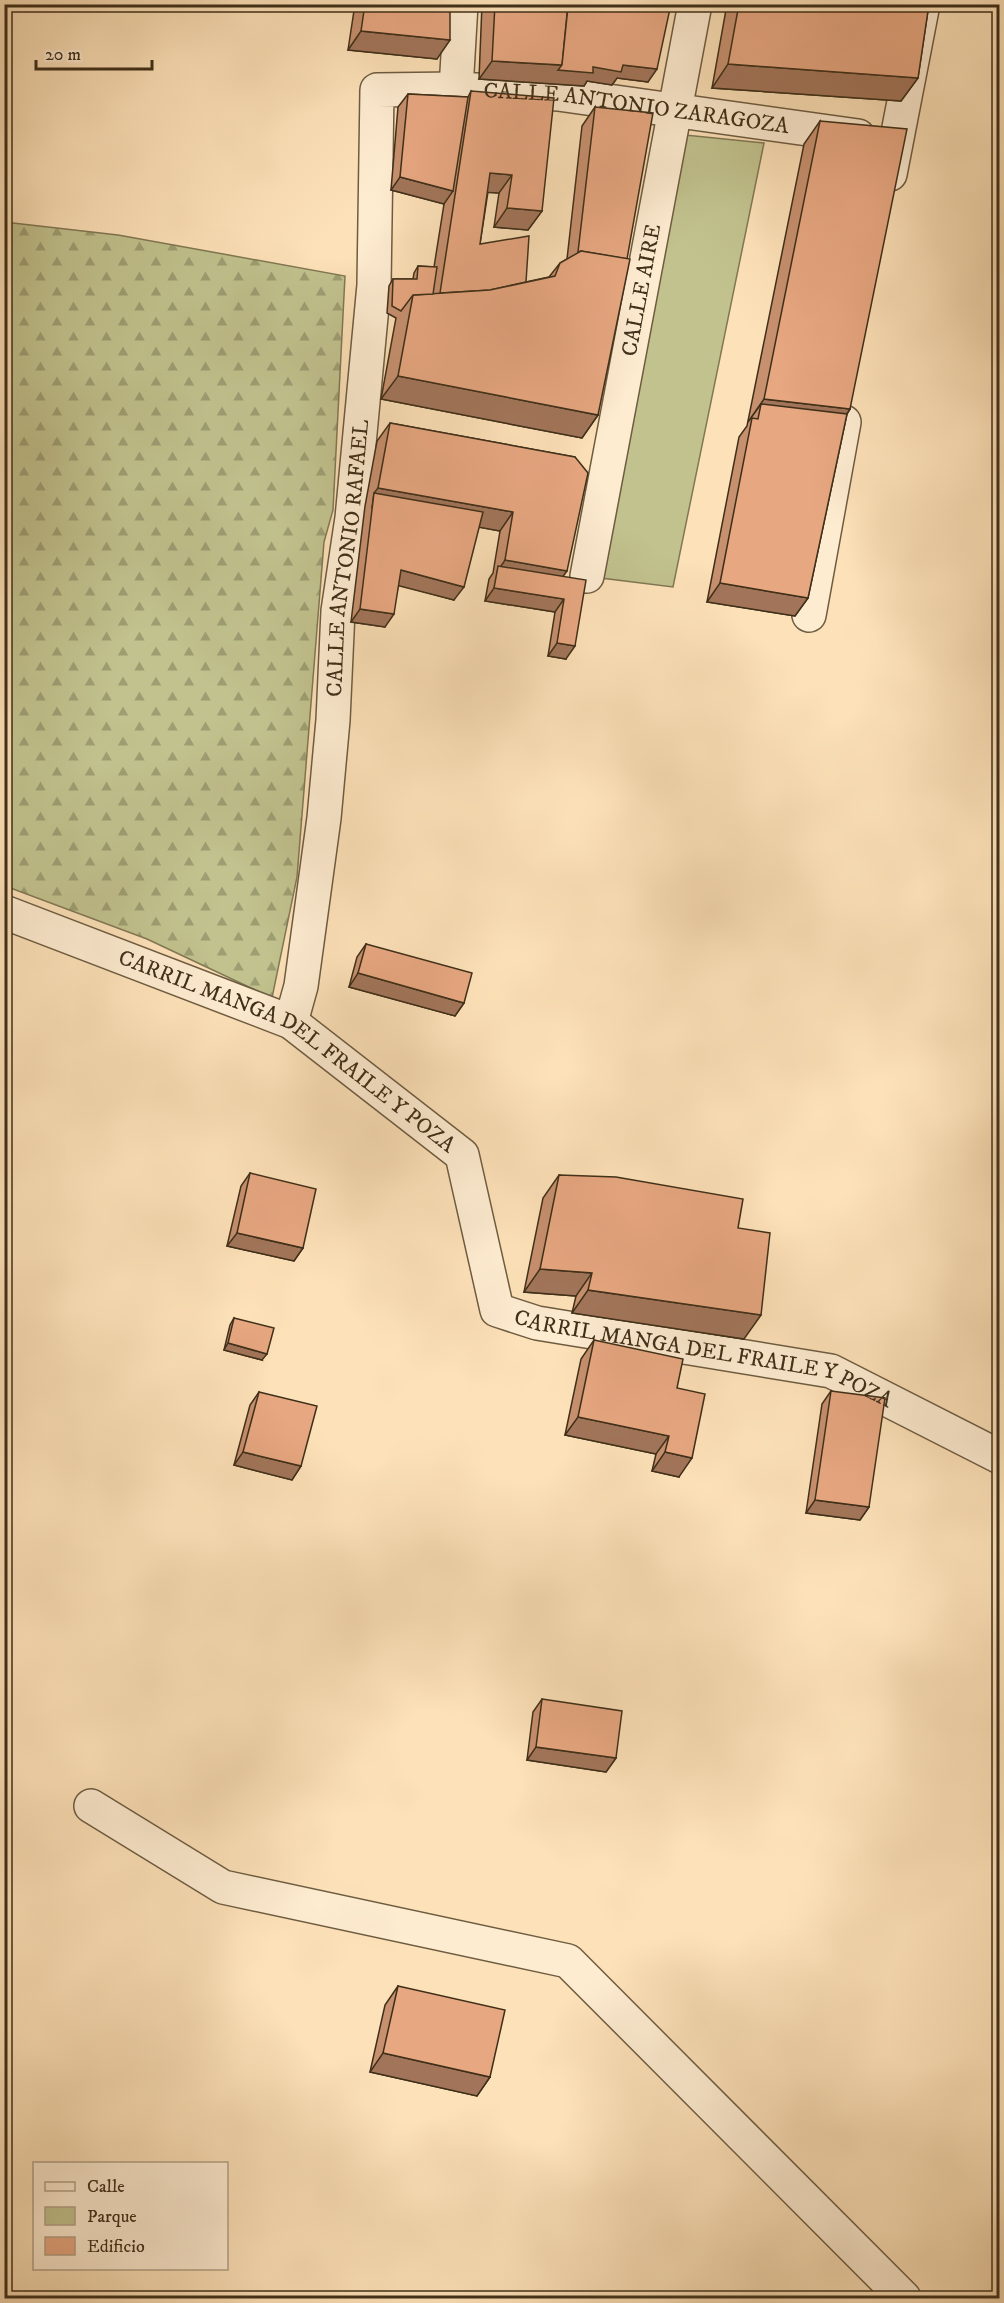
<svg xmlns="http://www.w3.org/2000/svg" width="1004" height="2303" viewBox="0 0 1004 2303" font-family="'IM FELL DW Pica',serif">
<style>
.forest{fill:url(#forest-firs);stroke:#807854;stroke-width:1.5}
.park{fill:#c1c28e;stroke:#807854;stroke-width:1.5}
.lines{fill:none;stroke-linecap:round;stroke-linejoin:round}
.minor-casing{stroke:#6e5c41;stroke-width:36}
.minor{stroke:#feecd1;stroke-width:33}
.wall{fill:#c7906f;stroke:#3f2f19;stroke-width:1.5}
.shaded-wall{fill:#a2755a;stroke:#3f2f19;stroke-width:1.5}
.building{fill:#e7a781;stroke:#3f2f19;stroke-width:1.5}
.labels{text-anchor:middle;dominant-baseline:central;stroke-width:4.5;stroke-linejoin:round;paint-order:stroke}
.street-label{font-size:22px;fill:#3f2f19;stroke:#feecd1}
</style>
<defs>
<pattern id="forest-firs" width="22" height="20" patternUnits="userSpaceOnUse" patternTransform="scale(1.5)"><rect width="22" height="20" fill="#c1c28e"/><path d="M5 1l3.5 6h-7zM16 11l3.5 6h-7z" fill="#9e9e73"/></pattern>
</defs>
<rect width="100%" height="100%" fill="#fde1b8"/>
<filter id="stains"><feTurbulence type="fractalNoise" baseFrequency=".00333" numOctaves="4"/><feColorMatrix values="0 0 0 0 .2 0 0 0 0 .09 0 0 0 0 .02 0 0 0 .5 -.17"/></filter>
<radialGradient id="worn" r=".72"><stop offset=".6" stop-color="#630" stop-opacity="0"/><stop offset="1" stop-color="#630" stop-opacity=".3"/></radialGradient>
<path class="forest" d="M4,222l114,13 227,41 -12,234 -9,32 -27,335 -25,121 -125,-59 -142,-53z"/>
<path class="park" d="M685,135l79,8 -91,444 -72,-9z"/>
<g class="lines">
<defs>
<g id="minor">
<path d="M456,89l5,-85"/>
<path d="M890,174l33,-170"/>
<path id="s1" d="M587,576l108,-572"/>
<path d="M809,615l35,-193"/>
<path id="s2" d="M4,912l287,110 171,133 35,155 40,13 294,48 169,86"/>
<path id="s3" d="M291,1022l10,-36 23,-168 9,-98 5,-109 14,-93 22,-233 3,-195 79,-1 102,5 300,42"/>
<path d="M91,1806l132,81 345,74 336,337"/>
</g>
</defs>
<use href="#minor" class="minor-casing"/>
<use href="#minor" class="minor"/>
</g>
<g class="wall">
<path d="M355,4h95l-13,55 -89,-9z"/>
<path d="M482,4h86v3h4v-3h99l-23,78 -31,-4 -5,7 -25,-4 -3,5 -105,-7z"/>
<path d="M727,4h104l18,3v-3h80l-11,74 -17,23 -189,-13z"/>
<path d="M471,91l71,120 -14,19 -34,-3 5,-34 -11,-1 -8,52 46,38 23,-5 11,-14 7,-4 15,-133 13,-19 3,308 -16,23 -201,-39 15,-81 -9,-5 2,-27 4,-7h20l1,-6 4,-7 16,1 10,-63 -53,-14 7,-83 10,-13 60,3z"/>
<path d="M820,121l30,288 -3,5 -39,184 -13,18 -88,-14 32,-165 8,-11 57,-282z"/>
<path d="M390,423l185,34 -12,120 3,82 -18,-3 7,-44 -70,-11 4,-22 4,-6 7,-42 -21,-4 -25,73 -55,-15 -14,42 -34,-5 14,-116 12,-65z"/>
<path d="M366,944l98,59 -9,13 -106,-29 8,-30z"/>
<path d="M250,1173l53,75 -9,13 -67,-15 14,-60z"/>
<path d="M559,1175l179,53 6,111 -172,-26 4,-17 -52,-4 19,-94z"/>
<path d="M234,1318l28,42 -38,-10 6,-25z"/>
<path d="M594,1340l83,48 2,89 -27,-6 4,-17 -91,-19 16,-76z"/>
<path d="M831,1391l38,116 -9,13 -54,-7 16,-109z"/>
<path d="M259,1392l42,74 -9,14 -58,-15 16,-60z"/>
<path d="M542,1699l74,59 -10,14 -79,-12 6,-48z"/>
<path d="M398,1986l92,91 -13,19 -107,-24 15,-67z"/>
</g>
<g class="shaded-wall">
<path d="M855,4h10l-9,14 -9,-3z"/>
<path d="M361,31l89,9 -13,19 -89,-9z"/>
<path d="M492,61l101,6 30,-2 34,4 -9,13 -31,-4 -5,7 -25,-4 -3,5 -105,-7z"/>
<path d="M728,64l190,14 -17,23 -189,-13z"/>
<path d="M490,173l22,2 -13,18 -22,-1z"/>
<path d="M400,177l53,14 -9,13 -53,-14z"/>
<path d="M507,208l35,3 -14,19 -34,-3z"/>
<path d="M398,376l200,39 -16,23 -201,-39z"/>
<path d="M764,399l86,10 -16,24 -73,-29 -13,18z"/>
<path d="M378,488l135,24 -13,19 -128,-23 2,-15z"/>
<path d="M505,560l62,11 -13,18 -57,-17z"/>
<path d="M401,570l63,17 -10,13 -62,-16z"/>
<path d="M720,583l88,15 -13,18 -88,-14z"/>
<path d="M494,588l70,11 -9,13 -70,-11z"/>
<path d="M360,609l34,5 -9,13 -34,-5z"/>
<path d="M557,643l18,3 -9,13 -18,-3z"/>
<path d="M358,973l106,30 -9,13 -106,-29z"/>
<path d="M237,1233l66,15 -9,13 -67,-15z"/>
<path d="M540,1269l52,4 -16,23 -52,-4z"/>
<path d="M588,1290l173,25 -17,24 -172,-26z"/>
<path d="M228,1343l39,11 -5,6 -38,-10z"/>
<path d="M578,1417l91,19 -13,18 -91,-19z"/>
<path d="M243,1452l58,14 -9,14 -58,-15z"/>
<path d="M665,1452l27,6 -13,19 -27,-6z"/>
<path d="M815,1500l54,7 -9,13 -54,-7z"/>
<path d="M536,1747l80,11 -10,14 -79,-12z"/>
<path d="M383,2053l107,24 -13,19 -107,-24z"/>
</g>
<g class="building">
<path d="M365,4h85v36l-89,-9z"/>
<path d="M495,4h73l-6,61 -70,-4z"/>
<path d="M579,4h92l-14,65 -34,-4 -2,7 -28,-5v6l-35,-3 4,-5 6,-58 11,1z"/>
<path d="M739,4h92l40,7v-7h58l-11,74 -190,-14z"/>
<path d="M471,91l83,7 -12,113 -35,-3 5,-33 -22,-2 -10,71 49,-8 -3,46 -36,8 -50,3z"/>
<path d="M408,94l60,3 -15,94 -53,-14z"/>
<path d="M595,107l58,6 -26,146 -46,-8 -3,1z"/>
<path d="M820,121l87,8 -57,280 -86,-10z"/>
<path d="M581,251l49,8 -32,156 -200,-39 15,-81 77,-5 65,-14 5,-13z"/>
<path d="M418,266l19,1 -4,27 -20,1 -12,16 -9,-5 1,-27h24z"/>
<path d="M761,404l86,10 -39,184 -88,-15 32,-165 6,1z"/>
<path d="M390,423l185,34 13,16 -21,98 -62,-11 8,-48 -135,-24z"/>
<path d="M374,493l109,19 -19,75 -63,-17 -7,44 -34,-5z"/>
<path d="M498,566l88,14 -11,66 -18,-3 7,-44 -70,-11z"/>
<path d="M366,944l106,29 -8,30 -106,-30z"/>
<path d="M250,1173l66,16 -13,59 -66,-15z"/>
<path d="M559,1175l57,2 127,22 -5,29 32,5 -9,82 -173,-25 4,-17 -52,-4z"/>
<path d="M234,1318l40,10 -7,26 -39,-11z"/>
<path d="M594,1340l89,19 -6,29 28,6 -13,64 -27,-6 4,-16 -91,-19z"/>
<path d="M831,1391l54,7 -16,109 -54,-7z"/>
<path d="M259,1392l58,14 -16,60 -58,-14z"/>
<path d="M542,1699l80,12 -6,47 -80,-11z"/>
<path d="M398,1986l107,24 -15,67 -107,-24z"/>
</g>
<g class="labels">
<g class="street-label">
<text stroke="none"><textPath href="#s3" startOffset="1198">CALLE ANTONIO ZARAGOZA</textPath></text>
<text stroke="none"><textPath href="#s1" startOffset="291">CALLE AIRE</textPath></text>
<text stroke="none"><textPath href="#s3" startOffset="468">CALLE ANTONIO RAFAEL</textPath></text>
<text stroke="none"><textPath href="#s2" startOffset="318">CARRIL MANGA DEL FRAILE Y POZA</textPath></text>
<text stroke="none"><textPath href="#s2" startOffset="896">CARRIL MANGA DEL FRAILE Y POZA</textPath></text>
</g>
</g>
<rect width="1004" height="2303" fill="none" stroke="#fde1b8" stroke-width="24"/>
<rect x="6" y="6" width="992" height="2291" fill="none" stroke="#3f2f19" stroke-width="3"/>
<rect x="12" y="12" width="980" height="2279" fill="none" stroke="#3f2f19" stroke-width="1.5"/>
<rect x="33" y="2162" width="195" height="108" fill="#feecd1" stroke="#b2a087" stroke-width="1.5"/>
<rect x="45" y="2182" width="30" height="9" fill="#feecd1" stroke="#b2a087" stroke-width="1.5"/>
<text x="87" y="2192" font-size="18" fill="#3f2f19">Calle</text>
<rect x="45" y="2207" width="30" height="18" fill="#c1c28e" stroke="#b2a087" stroke-width="1.5"/>
<text x="87" y="2222" font-size="18" fill="#3f2f19">Parque</text>
<rect x="45" y="2237" width="30" height="18" fill="#e7a781" stroke="#b2a087" stroke-width="1.5"/>
<text x="87" y="2252" font-size="18" fill="#3f2f19">Edificio</text>
<path d="M36 60v9h116v-9" fill="none" stroke="#3f2f19" stroke-width="3"/>
<text x="45" y="60" font-size="18" fill="#3f2f19" stroke="#feecd1" stroke-width="4.5" paint-order="stroke">20 m</text>
<rect width="100%" height="100%" filter="url(#stains)"/>
<rect width="100%" height="100%" fill="url(#worn)"/>
</svg>
